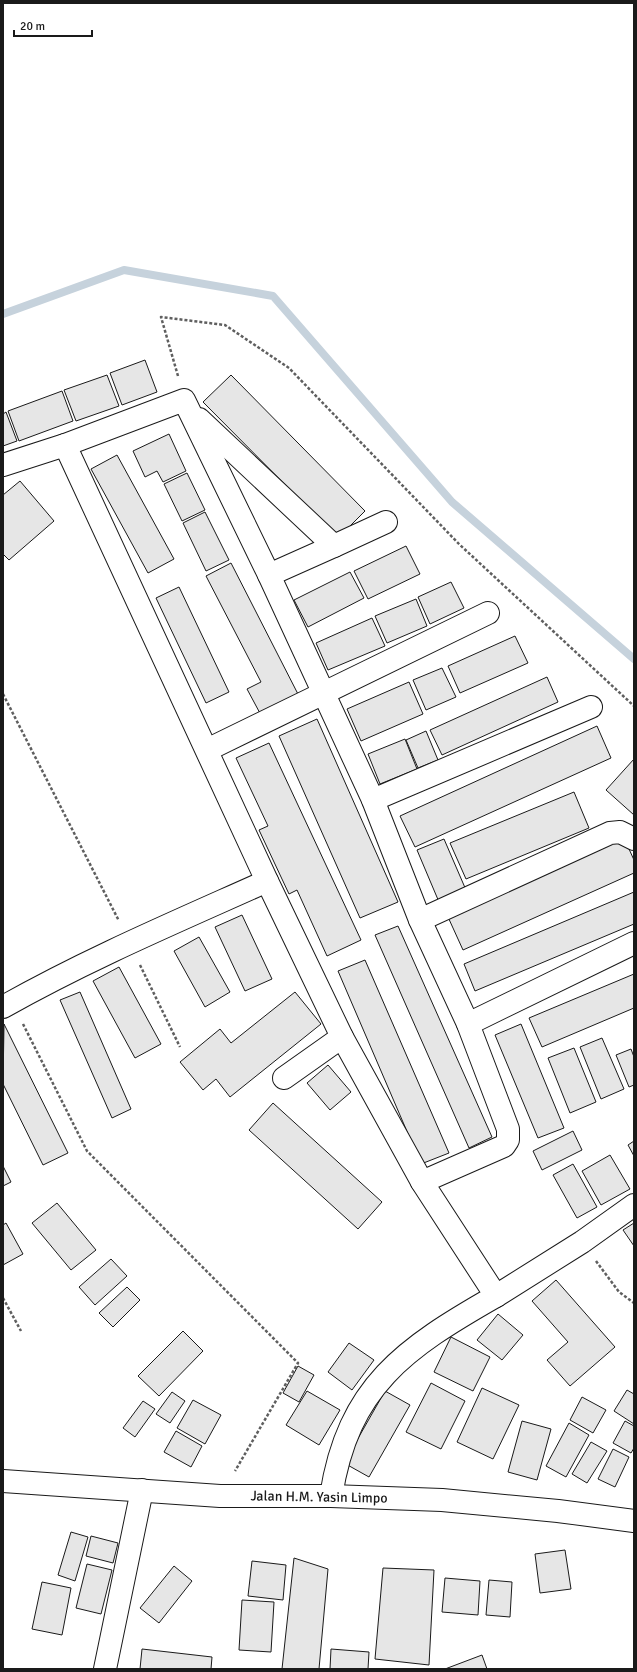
<svg xmlns="http://www.w3.org/2000/svg" width="637" height="1672" viewBox="0 0 637 1672" font-family="Signika,sans-serif">
<style>
.lines{fill:none;stroke-linecap:round;stroke-linejoin:round}
.stream{stroke:#c6d2dc;stroke-width:8}
.building{fill:#e6e6e6;stroke:#1a1a1a}
.street-casing{stroke:#1a1a1a;stroke-width:24}
.primary-casing{stroke:#1a1a1a;stroke-width:24}
.path{stroke:#5f5f5f;stroke-width:2.5;stroke-dasharray:3 2;stroke-linecap:butt}
.street{stroke:#fff;stroke-width:22}
.primary{stroke:#fff;stroke-width:22}
.labels{text-anchor:middle;dominant-baseline:central;stroke-width:3;stroke-linejoin:round;paint-order:stroke}
.street-label{font-size:14px;fill:#1a1a1a;stroke:#fff}
</style>
<rect width="100%" height="100%" fill="#fff"/>
<g class="lines">
<path class="stream" d="M3,314l121,-44 149,26 179,206 182,157"/>
</g>
<g class="building">
<path d="M145,360l12,32 -35,13 -12,-32z"/>
<path d="M107,375l12,31 -43,15 -12,-31z"/>
<path d="M231,375l134,136 -27,27 -135,-136z"/>
<path d="M62,391l11,30 -54,20 -11,-30z"/>
<path d="M6,412l11,29 -14,5v-32z"/>
<path d="M169,434l17,37 -23,11 -6,-11 -12,6 -12,-26z"/>
<path d="M117,455l57,104 -26,14 -57,-104z"/>
<path d="M187,473l18,37 -23,11 -18,-37z"/>
<path d="M20,481l34,40 -45,39 -6,-6v-59z"/>
<path d="M205,512l24,48 -23,11 -23,-48z"/>
<path d="M406,546l14,28 -52,25 -14,-28z"/>
<path d="M231,563l69,135 -38,19 -15,-28 14,-7 -55,-106z"/>
<path d="M350,572l14,26 -56,29 -14,-27z"/>
<path d="M451,582l13,26 -34,16 -12,-27z"/>
<path d="M179,587l50,105 -23,11 -50,-105z"/>
<path d="M416,599l11,27 -40,17 -12,-27z"/>
<path d="M372,618l13,28 -57,24 -12,-27z"/>
<path d="M515,636l13,27 -68,30 -12,-27z"/>
<path d="M442,668l14,29 -30,13 -13,-30z"/>
<path d="M547,677l11,25 -116,53 -12,-25z"/>
<path d="M409,682l14,32 -62,27 -14,-32z"/>
<path d="M317,719l81,183 -38,16 -81,-182z"/>
<path d="M597,726l14,32 -196,89 -15,-31z"/>
<path d="M426,731l12,29 -20,8 -12,-28z"/>
<path d="M405,739l12,30 -37,15 -12,-30z"/>
<path d="M269,743l92,197 -34,16 -30,-66 -8,4 -30,-64 9,-4 -32,-68z"/>
<path d="M634,759v56l-28,-25z"/>
<path d="M574,792l15,36 -123,51 -16,-36z"/>
<path d="M624,838l10,22v13l-171,77 -15,-33z"/>
<path d="M444,839l22,51 -27,12 -22,-52z"/>
<path d="M634,892v32l-159,67 -11,-27z"/>
<path d="M242,915l30,64 -27,12 -30,-64z"/>
<path d="M398,926l94,211 -23,11 -94,-213z"/>
<path d="M199,937l31,55 -25,15 -31,-56z"/>
<path d="M365,960l84,193 -28,11 -83,-193z"/>
<path d="M119,967l42,77 -26,14 -42,-77z"/>
<path d="M634,974v34l-92,39 -13,-29z"/>
<path d="M80,992l51,117 -19,9 -52,-118z"/>
<path d="M295,992l26,32 -91,73 -14,-18 -13,11 -23,-28 40,-33 11,14z"/>
<path d="M4,1024l64,129 -25,12 -40,-81z"/>
<path d="M521,1024l43,104 -26,10 -43,-103z"/>
<path d="M602,1038l22,51 -23,10 -21,-52z"/>
<path d="M574,1048l22,54 -26,11 -22,-55z"/>
<path d="M631,1049l3,8v28l-5,2 -13,-32z"/>
<path d="M328,1065l23,27 -21,18 -23,-27z"/>
<path d="M273,1103l109,99 -24,27 -109,-99z"/>
<path d="M573,1131l9,19 -40,20 -9,-19z"/>
<path d="M634,1141v15l-6,-11z"/>
<path d="M610,1155l20,34 -29,16 -19,-34z"/>
<path d="M573,1164l24,43 -20,11 -24,-43z"/>
<path d="M3,1166l8,16 -8,4z"/>
<path d="M57,1203l39,47 -25,20 -39,-47z"/>
<path d="M6,1223l17,31 -20,11v-40z"/>
<path d="M634,1223v23l-11,-16z"/>
<path d="M111,1259l16,17 -32,29 -16,-18z"/>
<path d="M556,1280l59,67 -45,39 -23,-26 21,-18 -36,-41z"/>
<path d="M127,1287l13,13 -27,27 -14,-14z"/>
<path d="M498,1314l25,21 -21,25 -25,-20z"/>
<path d="M183,1331l20,20 -44,45 -21,-20z"/>
<path d="M451,1337l39,20 -17,34 -39,-19z"/>
<path d="M349,1343l25,17 -22,30 -24,-18z"/>
<path d="M298,1366l16,9 -15,27 -16,-9z"/>
<path d="M431,1383l34,18 -24,48 -35,-17z"/>
<path d="M482,1388l37,17 -26,54 -36,-17z"/>
<path d="M627,1390l7,4v30l-20,-13z"/>
<path d="M307,1391l33,19 -21,35 -33,-20z"/>
<path d="M385,1391l25,14 -41,72 -25,-14z"/>
<path d="M172,1392l13,9 -15,22 -14,-9z"/>
<path d="M582,1397l24,13 -13,23 -23,-13z"/>
<path d="M193,1400l28,15 -16,29 -28,-16z"/>
<path d="M143,1401l12,8 -20,28 -12,-9z"/>
<path d="M522,1421l29,8 -14,51 -29,-8z"/>
<path d="M625,1421l9,5v22l-3,5 -18,-10z"/>
<path d="M569,1423l20,12 -23,42 -20,-11z"/>
<path d="M176,1431l26,15 -11,21 -27,-15z"/>
<path d="M591,1442l16,9 -20,32 -15,-9z"/>
<path d="M613,1449l16,8 -14,30 -17,-8z"/>
<path d="M71,1532l17,5 -13,44 -17,-6z"/>
<path d="M91,1536l27,7 -5,20 -27,-7z"/>
<path d="M565,1550l6,39 -31,4 -5,-39z"/>
<path d="M294,1558l34,11 -9,100h-37z"/>
<path d="M252,1561l34,4 -3,35 -35,-4z"/>
<path d="M87,1564l25,6 -11,44 -25,-6z"/>
<path d="M174,1566l18,15 -33,42 -19,-15z"/>
<path d="M383,1568l51,2 -5,95 -54,-6z"/>
<path d="M445,1578l35,3 -2,34 -36,-3z"/>
<path d="M489,1580l23,2 -2,35 -24,-2z"/>
<path d="M42,1582l29,6 -9,47 -30,-6z"/>
<path d="M242,1600l32,2 -3,50 -32,-2z"/>
<path d="M142,1649l70,8 -1,12h-71z"/>
<path d="M331,1649l38,3 -1,17h-38z"/>
<path d="M482,1655l5,14h-42z"/>
</g>
<g class="lines">
<defs>
<g id="street">
<path d="M184,400l85,175 104,225 47,120 48,104 40,105v11l-4,6 -82,36 -80,-145 -75,-156 -202,-436z"/>
<path d="M199,419l135,127 -65,29"/>
<path d="M3,465l62,-20"/>
<path d="M334,546l52,-24"/>
<path d="M207,750l281,-137"/>
<path d="M373,800l218,-93"/>
<path d="M420,920l190,-87 10,-1 14,7"/>
<path d="M3,1007c85,-48 175,-86 264,-126"/>
<path d="M468,1024l166,-81"/>
<path d="M284,1078l58,-41"/>
<path d="M496,1296l86,-54 52,-37"/>
<path d="M331,1496c17,-110 74,-148 165,-200l-74,-114"/>
<path d="M105,1669l37,-179"/>
</g>
<path id="primary" d="M3,1481l217,15h111l111,4 116,11 76,10"/>
</defs>
<use href="#street" class="street-casing"/>
<use href="#primary" class="primary-casing"/>
<g class="path">
<path d="M178,376l-17,-59 64,8 64,43 170,176 175,162"/>
<path d="M3,694l116,227"/>
<path d="M140,965l40,82"/>
<path d="M23,1024l64,127 211,212 -63,108"/>
<path d="M596,1261l23,31 15,11"/>
<path d="M3,1298l18,33"/>
</g>
<use href="#street" class="street"/>
<use href="#primary" class="primary"/>
</g>
<g class="labels">
<g class="street-label">
<text transform="translate(319 1497) rotate(1)">Jalan H.M. Yasin Limpo</text>
</g>
</g>
<rect width="637" height="1672" fill="none" stroke="#1a1a1a" stroke-width="8"/>
<path d="M14 30v6h78v-6" fill="none" stroke="#1a1a1a" stroke-width="2"/>
<text x="20" y="30" font-size="12" fill="#1a1a1a" stroke="#ffffff" stroke-width="3" paint-order="stroke">20 m</text>
</svg>
